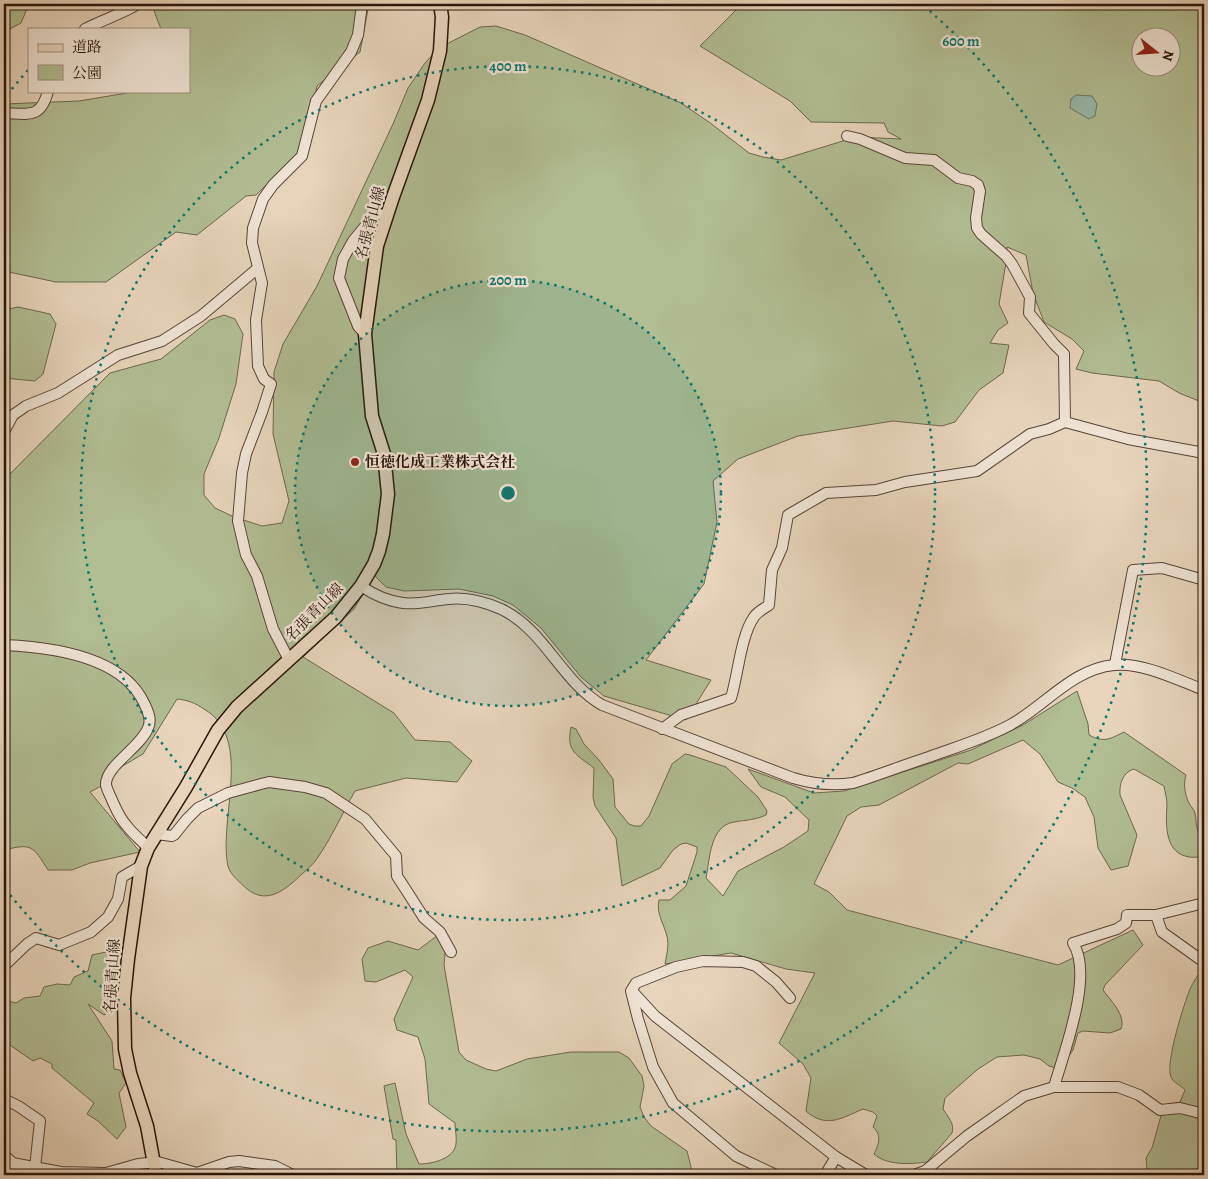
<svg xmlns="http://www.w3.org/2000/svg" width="1208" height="1179" viewBox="0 0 1208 1179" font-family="Alegreya,'Noto Serif JP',serif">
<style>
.green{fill:#b1bd93;stroke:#6d684e;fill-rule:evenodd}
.water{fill:#98b9aa;stroke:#6c776a}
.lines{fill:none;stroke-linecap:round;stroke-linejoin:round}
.river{stroke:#98b9aa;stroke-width:12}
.minor-casing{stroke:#584436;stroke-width:12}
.major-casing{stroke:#291409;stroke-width:15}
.minor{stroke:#efe3d3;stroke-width:10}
.major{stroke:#e7d4bb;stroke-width:12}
.ring{fill:none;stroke:#0f766e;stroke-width:2.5;stroke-dasharray:2.5 5}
.poi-dot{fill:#8f2418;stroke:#efe3d3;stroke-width:2}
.labels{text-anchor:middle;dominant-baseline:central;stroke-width:4.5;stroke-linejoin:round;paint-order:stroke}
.street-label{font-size:15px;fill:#291409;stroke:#efe3d3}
.poi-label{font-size:15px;font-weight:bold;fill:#291409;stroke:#efe3d3;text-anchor:start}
.centre{fill:#0f766e;stroke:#efe3d3;stroke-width:2.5}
.ring-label{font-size:15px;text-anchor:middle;font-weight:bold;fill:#0f766e;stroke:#efe3d3;stroke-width:4.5;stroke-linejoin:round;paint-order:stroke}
</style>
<rect width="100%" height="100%" fill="#e7d4bb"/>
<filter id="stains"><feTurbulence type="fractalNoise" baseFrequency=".004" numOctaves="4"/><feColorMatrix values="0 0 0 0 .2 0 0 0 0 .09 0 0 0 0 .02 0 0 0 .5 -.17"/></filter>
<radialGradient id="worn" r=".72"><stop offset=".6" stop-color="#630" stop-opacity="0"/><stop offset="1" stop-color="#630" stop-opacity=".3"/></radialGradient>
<g class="green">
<path d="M4,4h25l-8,19 -17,9z"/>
<path d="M163,4h206l-9,48 -43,34 -12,61 -49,48 -10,1 -49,39 -21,-3 -70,50h-50l-52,-11v-167l75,-3 60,-10h50v-62h-28l-7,-18z"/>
<path d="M742,4h462v399l-25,-10 -20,-12 -67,-8 -16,-4 8,-18 -12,-12 -28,-17 -11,-29 -7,-38 -19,-8v10l-8,47 9,19 -10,7 -8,13 19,2 -6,28 -24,17 -24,32 -13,4 -49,-5 -95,15 -60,23 -25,22 4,41 -13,62 -58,76 65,20 -25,40 -82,-24 -23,-19 -40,-49 -28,-23 -20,-9 -34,-7 -55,2 -18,-4 -12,-12 -20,34 -51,48 91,56 21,27 35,2 22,19 -15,21 -51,-4 -51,13c-13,23 -24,48 -39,69 -4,5 -9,10 -14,14 -15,14 -34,32 -55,15 -6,-6 -17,-14 -19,-23 -10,-47 26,-128 -24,-157 -9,-6 -16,-9 -27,-10l-34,55 -34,20 -8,12 -11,6 50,60 -50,11 -18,7h-24c-15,-24 -16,-27 -44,-20v-370l106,-107 51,-14 49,-39 14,-5 11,4 8,15 -7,50 -17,54 -15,36v21l11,13 19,9 28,9 20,-3 7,-22 -16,-67 1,-62 9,-28 34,-58 76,-162 15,-36 17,-25 14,-15 41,-21 16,-1 29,9 156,68 28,19 40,31 14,4 18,3 75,-23 45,2 -13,-7 -4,-9 -73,-1 -21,-21 -90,-55zM1140,38h30v30h-30z"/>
<path d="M18,307l32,7 6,10 -13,50 -8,7 -31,-3v-68z"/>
<path d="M1077,691l11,33 1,11c15,8 21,4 35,-3l62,43c-3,9 -1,20 3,28 2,4 5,6 6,10 2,10 0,19 9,26v18c-6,0 -14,1 -19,-1 -21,-6 -19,-35 -18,-51 0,-6 -2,-13 -3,-19l-30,-17c-11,3 -15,15 -14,26l17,40 -9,31 -17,4 -13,-22 -4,-31 -9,-20 -13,-9 -14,-6 -18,-28 -17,-14 -55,24 -10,-1 -79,42 -18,2 -14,9 -33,68 15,8 18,18 211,55 75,-35 10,15 -38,40 -2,5c8,11 23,25 18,39l-11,4 -27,-2 -5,2 -5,17 -13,19 -11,-3 -9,-7 -16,-4 -27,2 -19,12 -33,29 -2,11c5,8 12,15 9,24l-25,29c-16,2 -40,4 -53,-8 5,-10 8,-19 -1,-27l4,-11 -4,-4 -10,-3c-21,9 -37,20 -57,2l5,-33 -8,-14 -24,-21 36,-70 -29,-4 -55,-16 -66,11c1,-6 3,-14 3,-20 0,-15 -13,-29 -9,-44h11l16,-14 11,-34v-5l-11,-4 -5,1 -8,6 -13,18 -38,18 -6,-48 -21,-32 -2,-9 1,-29c-18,-14 -28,-16 -23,-41l5,2 8,15 15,16 14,19 2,28 14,17 5,2h7l8,-10 23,-52 13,-10 5,1 36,12 32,30 9,14 -1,4c-11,5 -20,5 -32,7 -24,4 -24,36 -28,56l17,18 15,-25 46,-24 24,-16 1,-11 -24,-23 -24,-10 -13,-18 66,24 30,-2 127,-41 52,-25z"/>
<path d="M438,935l8,9 -2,21 15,87 7,8 20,9 10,2 31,-12 44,-7h48l10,6 13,18 2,10 -4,21 4,10 7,9 36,25 6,24h-296l-1,-35 -3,-1 -9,-53 11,-3 11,51 13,30c13,0 35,-5 37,-20 1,-7 -1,-14 -1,-21l-26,-19 -4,-45 -7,-22 -21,-7 -3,-11 19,-42 -8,-7 -29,12 -11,-1 -3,-22 6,-11 20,-7 30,9z"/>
<path d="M106,952l16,2 -2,51 -16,10 -16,-11 24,37 2,28 6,1 6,13 -7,10 7,34 -9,12 -19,-18 -11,-7 7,-11 -42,-35v-4l-12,-6 -7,3 -29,-20v-41l12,3 8,-5 16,-2 4,-9 13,-3 13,1 4,-8 14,-6 4,-16z"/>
<path d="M1203,968h1v207h-31l-26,-6 -1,-11 6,-10 12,-43 16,-3 5,-12c-4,-5 -12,-7 -14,-13 -6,-14 13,-73 19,-88 3,-7 8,-14 13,-21z"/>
</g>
<path class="water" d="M1076,95l16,1 5,8 -2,12 -6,3 -19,-11 1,-9z"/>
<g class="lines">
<path class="river" d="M7,1175l7,-3 3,3"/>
<defs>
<g id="minor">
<path d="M85,29c17,-9 37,-15 53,-25"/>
<path d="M4,113c24,1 37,6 44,-22"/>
<path d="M847,136l13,3 45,19 29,2 24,18 14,3 6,4 2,6 -4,27 1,10 4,6 25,22 6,8 18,33 -1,16 25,31 10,10 1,68"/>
<path d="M365,334l-7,-8 -19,-48 4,-19 10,-18 22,-27 12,1"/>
<path d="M4,432l9,-17 13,-9 32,-13 60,-38 44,-14 39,-25 57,-48"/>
<path d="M361,586c13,9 27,15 42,17 16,2 31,-3 46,-4 17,-2 36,3 52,10 43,20 60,72 101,96l191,73c20,6 39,8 60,5 26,-8 51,-18 76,-26 27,-10 55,-18 81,-32 35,-19 62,-56 104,-60 28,-3 64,15 90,25"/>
<path d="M4,645c46,2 118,11 140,58 4,8 8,17 4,25 -7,19 -43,38 -42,57 1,5 4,10 6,15 4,9 8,19 15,26 6,8 14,14 21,22"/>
<path d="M289,660l-16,-31 -16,-53 -11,-21 -8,-34 4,-48 4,-19 16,-42 9,-28 -7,-5 -6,-13 -2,-46 6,-37 -10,-40 1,-15 10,-29 10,-14 29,-29 14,-55 35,-49 7,-17 4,-31"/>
<path d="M1115,664l18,-94 29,-2 42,12"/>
<path d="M662,729l19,-14 50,-17c7,-23 10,-63 23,-81 3,-5 11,-9 15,-12l3,-35 10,-22 6,-33 38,-22 50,-3 29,-8 72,-11 53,-37 19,-5 16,-7 63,17 76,14"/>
<path d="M156,834l16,2 2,-1 13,-16 11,-11 30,-15 33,-9 8,-2 36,5 21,6 39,26 31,37 1,20 27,42 16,14 11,20"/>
<path d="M1156,915l6,17 42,30"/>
<path d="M4,966l23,-22 9,-6 23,7 32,-13 17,-15 10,-18 4,-22 19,-11"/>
<path d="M632,991l23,25 181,141 30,18"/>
<path d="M1054,1087c10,-35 40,-112 19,-144l44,-14 9,-6 1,-8h29l48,-12"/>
<path d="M4,1099l14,7 22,15 -5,47"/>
<path d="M4,1155l22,20"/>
<path d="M4,1166l8,-3 49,9 45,1 32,-9 20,-2 39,11 32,-11 10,-1 36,5 18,9"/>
<path d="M776,1175l-40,-19 -63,-53 -20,-36 -15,-48 -7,-28 5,-8 40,-16 27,-6 40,1 13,4 20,16 14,16"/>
<path d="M825,1175l11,-18"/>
<path d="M914,1175l11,-4 42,-35 57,-40 30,-9h64l21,8 21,15 20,-2 24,6"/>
</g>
<path id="major" d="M156,1175l-9,-49 -17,-53 -5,-24 -1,-51 4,-39 13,-93 7,-18 38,-61 32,-57 19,-23 99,-90 25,-31 13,-22 5,-13 4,-17 5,-40 -4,-40 -12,-38 -7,-82 12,-88 16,-49 35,-97 12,-49 2,-34 -2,-13"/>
</defs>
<use href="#minor" class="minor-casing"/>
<use href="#major" class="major-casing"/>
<use href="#minor" class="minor"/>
<use href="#major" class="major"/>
</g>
<circle cx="508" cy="493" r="213" fill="#0f766e" fill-opacity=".12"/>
<g class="ring">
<circle cx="508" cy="493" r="213"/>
<circle cx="508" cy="493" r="427"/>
<path d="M7 95A640 640 0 0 1 29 69M924 6A640 640 0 1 1 7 891"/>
</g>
<circle class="poi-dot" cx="355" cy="462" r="5"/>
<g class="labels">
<g class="street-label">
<text transform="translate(370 223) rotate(-75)">名張青山線</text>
<text transform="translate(314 612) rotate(-45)">名張青山線</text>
<text transform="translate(112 976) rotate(-86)">名張青山線</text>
</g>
<g class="poi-label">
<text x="365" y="462">恒徳化成工業株式会社</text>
</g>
</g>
<circle cx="508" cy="493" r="8" class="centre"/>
<g class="ring-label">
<text x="961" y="46">600 m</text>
<text x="508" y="71">400 m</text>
<text x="508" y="285">200 m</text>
</g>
<rect width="1208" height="1179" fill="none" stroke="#e7d4bb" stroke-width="20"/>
<rect x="5" y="5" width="1198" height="1169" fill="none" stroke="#291409" stroke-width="2.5"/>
<rect x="10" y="10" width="1188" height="1159" fill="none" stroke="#291409"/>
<rect x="28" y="28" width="162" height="65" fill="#efe3d3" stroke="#a09082"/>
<rect x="38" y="44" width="25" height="8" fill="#e7d4bb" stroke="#a09082"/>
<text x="72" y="52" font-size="15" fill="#291409">道路</text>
<rect x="38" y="65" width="25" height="15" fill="#b1bd93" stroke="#a09082"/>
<text x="72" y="78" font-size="15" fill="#291409">公園</text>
<g transform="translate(1156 52) rotate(107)"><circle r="24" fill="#efe3d3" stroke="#a09082"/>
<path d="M0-4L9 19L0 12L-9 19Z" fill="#8f2418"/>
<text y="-8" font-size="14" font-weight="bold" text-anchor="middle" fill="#291409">N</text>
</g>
<rect width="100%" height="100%" filter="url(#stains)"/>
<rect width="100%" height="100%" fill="url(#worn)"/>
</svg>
